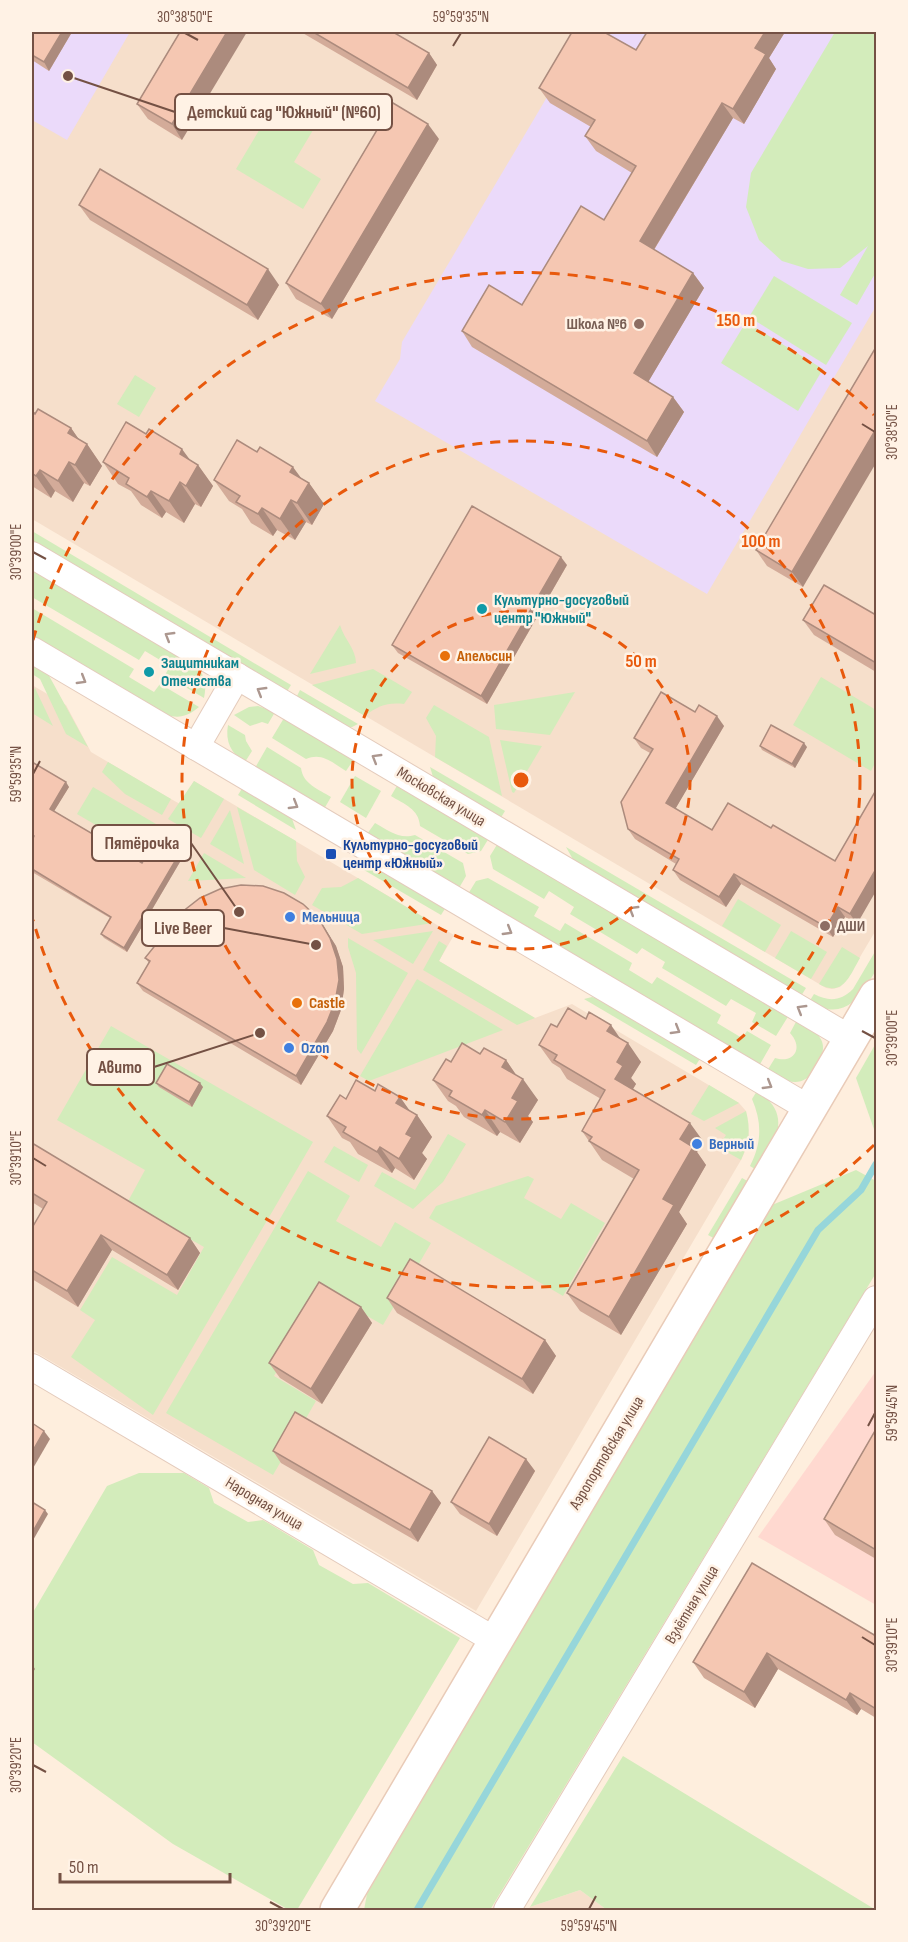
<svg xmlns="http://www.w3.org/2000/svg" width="908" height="1942" viewBox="0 0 908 1942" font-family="'Sofia Sans Condensed',sans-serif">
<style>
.residential{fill:#f6dfcb}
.commercial{fill:#ffd9d0}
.education{fill:#ebdafa}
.green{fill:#d3ecbb}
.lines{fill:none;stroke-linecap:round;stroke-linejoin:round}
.stream{stroke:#96d6da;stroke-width:7}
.street-casing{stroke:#e4cbbc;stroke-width:28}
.secondary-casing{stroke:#e9cbb8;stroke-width:36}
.street{stroke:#fff;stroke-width:26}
.secondary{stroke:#fff;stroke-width:33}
.wall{fill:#d3ab99}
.shaded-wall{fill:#ac8b7d}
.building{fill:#f5c7b2;stroke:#ac8b7d;stroke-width:1.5}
.oneway{stroke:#ac978f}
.ticks{fill:none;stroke:#745144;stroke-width:2}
.ring{fill:none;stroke:#e8590c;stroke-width:3;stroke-dasharray:10 8}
.education-dot{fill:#8d6e63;stroke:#fff2e5;stroke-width:2}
.culture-dot{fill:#0f9aa8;stroke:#fff2e5;stroke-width:2}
.food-dot{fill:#e8710a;stroke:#fff2e5;stroke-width:2}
.transit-dot{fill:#1a4fb4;stroke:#fff2e5;stroke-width:2}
.shop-dot{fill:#3f7fe0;stroke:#fff2e5;stroke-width:2}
.labels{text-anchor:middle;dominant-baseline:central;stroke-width:5;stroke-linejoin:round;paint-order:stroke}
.education-label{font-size:16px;font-weight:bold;fill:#785e54;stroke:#fff2e5;text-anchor:end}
.culture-label{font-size:16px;font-weight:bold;fill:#0d838f;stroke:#fff2e5;text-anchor:start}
.food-label{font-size:16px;font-weight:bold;fill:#c56008;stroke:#fff2e5;text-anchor:start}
.street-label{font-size:16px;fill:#745144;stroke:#fff2e5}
.transit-label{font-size:16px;font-weight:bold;fill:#164399;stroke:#fff2e5;text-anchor:start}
.shop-label{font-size:16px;font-weight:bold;fill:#366cbe;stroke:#fff2e5;text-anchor:start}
.centre{fill:#e8590c;stroke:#fff2e5;stroke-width:3}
.ring-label{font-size:18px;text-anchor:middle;font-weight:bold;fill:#e8590c;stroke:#fff2e5;stroke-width:5;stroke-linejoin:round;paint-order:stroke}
.leader{fill:none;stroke:#745144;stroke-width:2}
.callout-dot{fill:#745144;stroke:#fff2e5;stroke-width:2}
.callout{fill:#fff2e5;stroke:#745144;stroke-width:2}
.callout-label{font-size:18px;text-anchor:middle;font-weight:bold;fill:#745144}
.neatline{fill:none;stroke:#745144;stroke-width:2}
.ticks-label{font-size:15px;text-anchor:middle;fill:#745144}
</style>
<rect width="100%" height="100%" fill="#feeedd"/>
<g class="residential">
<path d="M32,32h844v898l-29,49 -7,8 -8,2 -6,-1 -794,-469z"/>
<path d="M32,685l34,20 25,47 80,47 9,5 14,-23 260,154 -15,26 96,57 37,-14 167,99 7,8 3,26 -3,12 -5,11 -265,451 -444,-261z"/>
<path d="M580,1890l27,20h-79l2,-3z"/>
</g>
<path class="commercial" d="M876,1371v234l-118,-68z"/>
<g class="education">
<path d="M32,32h98l-63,108 -35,-20z"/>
<path d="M578,32h298v274l-169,288 -332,-193 25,-42 2,-17 177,-299z"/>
</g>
<g class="green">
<path d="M835,32h41v240l-19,33 -17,-10 28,-49 -28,22 -32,1 -26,-8 -23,-21 -13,-33 5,-34z"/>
<path d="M279,97l40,23 -25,42 27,17 -18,30 -67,-40z"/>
<path d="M774,276l78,47 -26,42 -77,-48z"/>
<path d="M746,322l77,47 -25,42 -77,-48z"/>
<path d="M135,375l21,13 -17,29 -22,-13z"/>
<path d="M32,531l259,154 -5,8 -254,-151z"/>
<path d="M32,567l163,97c10,11 12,20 9,34l-39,-23 5,-9 -25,-15 -6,9 -107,-63z"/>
<path d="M32,608l102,61 -5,8 25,15 6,-8 39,23c-12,10 -21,12 -35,7l-132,-78z"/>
<path d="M340,625c4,14 16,24 16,38l-46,11z"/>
<path d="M32,663l15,9 41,75 -22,-13 -26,-55 -8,-5z"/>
<path d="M373,669l39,23 -8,12c-16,-2 -27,2 -39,12l-53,-31z"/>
<path d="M821,677l55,33v51l-5,10 -78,-46z"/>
<path d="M35,688l18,38 -21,-13v-20z"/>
<path d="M300,690l58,34 -6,3h-8l-48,-29z"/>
<path d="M575,692l-25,43 -54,-6 -2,-24z"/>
<path d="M434,705l55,32 13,59 -67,-39 1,-21 -10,-18z"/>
<path d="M258,706l17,6 -7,12 -6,-2 -12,4 -16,-11 15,-8z"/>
<path d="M284,718l70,41 -8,12c-13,-8 -24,-19 -40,-12l-34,-21z"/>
<path d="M228,725l17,10 1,6 6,10 -7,11c-14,-8 -20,-21 -17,-37z"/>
<path d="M500,740l42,6 -28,47 -2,-1z"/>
<path d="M267,747l34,21c2,16 17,21 30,29l-7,12 -69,-41z"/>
<path d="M108,762l63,37 -9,16 -37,-21 -23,-22z"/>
<path d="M430,767l75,44 -5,8 -66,-39z"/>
<path d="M355,776l26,15 -15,27 -26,-16z"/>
<path d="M194,781l30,18 -23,39 -33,-19z"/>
<path d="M398,784l91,54 -8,13 -13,3 -48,-28c-1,-17 -16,-22 -29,-30z"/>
<path d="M93,787l63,37 -16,27 -63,-37z"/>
<path d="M243,787l48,29 5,14 -58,-35z"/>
<path d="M237,807l59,34 1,20 8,16 -10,18 -41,-25z"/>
<path d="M230,810l14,54 -34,-20z"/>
<path d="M375,823c13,7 24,17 40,12l48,28 3,13 -7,12 -92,-54z"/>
<path d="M498,843l291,172 -13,21 -24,-14 4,-9 -25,-14 -5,7 -64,-38 3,-6 -23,-14 -5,6 -67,-40 4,-7 -25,-16 -5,8 -51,-30 -3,-13z"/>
<path d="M566,847l240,141 -5,8 -226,-133z"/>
<path d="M204,853l42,25 -58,3z"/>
<path d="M381,869l65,38 -5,8 -77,-45z"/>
<path d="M358,878l75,45 -71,11 -50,-29 10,-17 19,-1z"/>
<path d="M488,878l51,29 -5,9 26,15 5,-8 67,40 -3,7 23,14 5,-7 64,38 -4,8 25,15 5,-7 24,14 -12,21 -291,-172 8,-13z"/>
<path d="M738,899l43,26 -16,27 -43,-26z"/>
<path d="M433,931l-20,33 -40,-24z"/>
<path d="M791,931l36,21 -16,27 -36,-21z"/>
<path d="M348,938l60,35 -47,81 -4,-5 -1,-76 -8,-26z"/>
<path d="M439,941l8,5 -8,15 96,57 -18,7 -94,-55z"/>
<path d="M842,947l18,11c-10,17 -17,40 -41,26z"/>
<path d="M876,950c0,5 2,14 0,19 -1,4 -5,9 -7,13 -15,25 -32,36 -60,20l5,-8c15,8 27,7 39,-5z"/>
<path d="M417,979l86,51 -134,51 -9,-5z"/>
<path d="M592,997l11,3 98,57 -5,8 -112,-66z"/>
<path d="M797,1020c24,14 34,22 19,48 -14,22 -30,14 -49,3l8,-13c19,6 29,-10 15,-25z"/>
<path d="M111,1026l202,116 -160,273 -82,-58 24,-37 -15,-10 32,-53 65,38 27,-48 -77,-44 18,-33 -88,-50z"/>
<path d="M876,1043v92l-20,-57z"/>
<path d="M709,1085l30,18 -35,18 -13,-7z"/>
<path d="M757,1091c37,24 18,50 1,80l-8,-5c12,-23 12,-44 2,-67z"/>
<path d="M746,1111c5,19 3,32 -5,49l-23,-13 8,-12 -11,-7z"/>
<path d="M448,1134l18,10 -23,38 -30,27 -39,-23 8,-14 33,18z"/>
<path d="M334,1146l34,19 -9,17 -35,-20z"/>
<path d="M856,1170l20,11v92l-386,637h-126l3,-16 405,-689z"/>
<path d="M308,1171l42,25 -14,25 45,26 14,-25 36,21 -48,82 -60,-34 -49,85 42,25 -43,74 -107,-62z"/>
<path d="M528,1176l6,3 -10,19 37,21 10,-16 34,20 -42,73 -134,-78 7,-12z"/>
<path d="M742,1178l9,5 -34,57 -9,-5z"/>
<path d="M139,1473h45l25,15 5,15 34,19 15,-2 50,30 6,15 34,19 15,-1 92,55 -163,272h-8l-116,-66 -141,-102v-128l75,-128z"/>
<path d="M623,1756l253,154h-269l-27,-20 -50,17z"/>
</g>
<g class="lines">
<path class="stream" d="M417,1910l401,-680 43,-40 15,-26"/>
<defs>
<g id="street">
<path d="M32,555l819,484"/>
<path d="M32,650l778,459"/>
<path d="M196,747l41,-71"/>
<path d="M32,1367l464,274"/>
<path d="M507,1910l369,-611"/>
</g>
<path id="secondary" d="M337,1910l539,-914"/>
</defs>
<use href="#street" class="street-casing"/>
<use href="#secondary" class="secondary-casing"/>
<use href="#street" class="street"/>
<use href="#secondary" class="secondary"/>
</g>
<g class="wall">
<path d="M32,32h40l-23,39 -17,-11z"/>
<path d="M180,32l2,108 -34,-21 -11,-15z"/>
<path d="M301,32h92l36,21 8,12 -20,35z"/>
<path d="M647,32h138l-16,26 7,11 -32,55 -11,-6 -79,132 39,23 11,15 -56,94 25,15 11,15 -27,45 -185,-110 -10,-16 60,-26 82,-85 28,-47 -36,-22 -11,-15 6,-9 -41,-24 -11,-15 97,-38z"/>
<path d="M439,139l-107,180 -36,-20 -10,-16z"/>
<path d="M79,205l200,80 -21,35 -168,-100z"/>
<path d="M876,347l-73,240 -36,-21 -11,-16z"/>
<path d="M32,411l39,17 8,12 8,4 15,22 -12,20 -6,-3 -11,19 -18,-11 -4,7 -19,-12z"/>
<path d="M190,460l8,5 15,21 -12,21 -6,-3 -11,19 -18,-11 -4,6 -21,-13 -10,-14 -13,-7 -15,-22z"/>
<path d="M301,478l8,5 15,21 -12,21 -6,-3 -11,18 -18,-10 -4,6 -22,-13 -9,-14 -13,-8 -15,-21z"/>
<path d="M567,565l-80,139 -89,-51 -6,-8z"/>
<path d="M876,615v57l-62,-37 -11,-15z"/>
<path d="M695,712l29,14 -49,83 37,21 59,-2 64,33 22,63 -12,-7 -12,20 -92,-53 -15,23 -46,-27 -7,-10 3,-6 -41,-25 -7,-10 22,-76 -9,-5 -7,-10z"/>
<path d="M760,746l47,1 -12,21 -33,-18z"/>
<path d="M32,762l37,25 -15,24 88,52 45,-13 -60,102 -23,-14 -3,-4 9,-16 -78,-46v-31l1,-3 -1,-1z"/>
<path d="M319,919l17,27 7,21 1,22 -3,21 -8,21 -32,54 -158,-94 -6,-8 12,-20 -4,-5z"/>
<path d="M622,1040l19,22 -10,16 5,6 -3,5 70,52 -6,11 9,13 -27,47 8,12 -66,111 -41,-24 -13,-18 67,-114 -32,-19 -20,-29 19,-32 -34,-20 -7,-11 -8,-5 -13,-18z"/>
<path d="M480,1054l26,6 10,15 22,25 -10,16 5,6 -13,21 -20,-11 -3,4 -33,-19 -8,-11 -8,-5 -15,-21 18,-18z"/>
<path d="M156,1083l47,4 -11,20 -33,-20z"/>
<path d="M375,1091l25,6 10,15 7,3 15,22 -10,16 5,6 -13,21 -19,-12 -3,5 -34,-19 -8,-12 -8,-4 -15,-22 19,-17z"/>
<path d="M32,1143l158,95 10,15 -22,37 -66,-40 -34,57 -46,-28v-51l11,-19 -11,-7z"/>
<path d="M387,1298l158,42 11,16 -23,38 -136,-81z"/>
<path d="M361,1307l11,16 -50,81 -42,-26 -11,-15z"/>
<path d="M876,1429v130l-41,-24 -11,-16z"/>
<path d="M273,1451l159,40 9,12 -23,39 -137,-79z"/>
<path d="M526,1459l9,12 -38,65 -37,-22 -9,-12z"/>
<path d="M876,1636v82l-15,-9 -4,6 -79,-46 -23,39 -51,-30 -11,-16z"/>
</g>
<g class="shaded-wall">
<path d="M62,32h10l-23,39 -5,-9z"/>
<path d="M227,32h20l-65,108 -10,-16z"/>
<path d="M765,32h20l-16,26 7,11 -32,55 -11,-15 22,-61z"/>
<path d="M429,53l8,12 -20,35 -9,-12z"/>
<path d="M722,103l11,15 -83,138 -10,-15z"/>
<path d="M428,124l11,15 -107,180 -11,-15z"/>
<path d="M268,269l11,16 -21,35 -11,-15z"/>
<path d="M693,273l11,15 -60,101 -10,-16z"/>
<path d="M673,397l11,15 -27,45 -10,-16z"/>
<path d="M71,428l14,20 2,-4 15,22 -12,20 -15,-21 -7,-32z"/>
<path d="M876,429v34l-73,124 -11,-15z"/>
<path d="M182,449l14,19 2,-3 15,21 -12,21 -15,-21 -6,-32z"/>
<path d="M69,462l15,21 -11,19 -15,-21z"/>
<path d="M293,467l14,19 2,-3 15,21 -12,21 -15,-22 -7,-31z"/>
<path d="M40,470l15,21 -4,7 -15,-22z"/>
<path d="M180,482l15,22 -11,19 -15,-22z"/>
<path d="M151,491l15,21 -4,6 -15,-21z"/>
<path d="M291,500l15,22 -11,18 -15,-21z"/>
<path d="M262,508l15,22 -4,6 -15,-22z"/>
<path d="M561,557l6,8 -80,139 -6,-8z"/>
<path d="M717,716l7,10 -51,87 -7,-10z"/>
<path d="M804,743l3,4 -12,21 -3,-4z"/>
<path d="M66,782l3,5 -16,26 -3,-4z"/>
<path d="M184,846l3,4 -60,102 -3,-4z"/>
<path d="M876,869v22l-19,33 -7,-10z"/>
<path d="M734,874l7,10 -15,23 -7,-10z"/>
<path d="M838,907l7,10 -12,20 -7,-10z"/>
<path d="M319,919l17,27 7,21 1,22 -3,21 -8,21 -32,54 -5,-9z"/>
<path d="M611,1025l13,19 -17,-13z"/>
<path d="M628,1043l13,19 -10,16 5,6 -8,13 -13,-18 2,-17z"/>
<path d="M506,1060l15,22 -19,-15z"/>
<path d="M523,1079l15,21 -10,16 5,6 -13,21 -15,-21 7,-24z"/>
<path d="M200,1083l3,4 -11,20 -3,-5z"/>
<path d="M400,1097l15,21 2,-3 15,22 -10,16 5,6 -13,21 -15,-21 7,-25 -10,-31z"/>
<path d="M485,1110l15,22 -3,4 -15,-21z"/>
<path d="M690,1123l13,18 -6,11 9,13 -27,47 8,12 -66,111 -12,-18 54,-118 17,-60z"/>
<path d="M380,1147l15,21 -3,5 -15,-21z"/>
<path d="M101,1235l11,15 -34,57 -11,-16z"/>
<path d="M190,1238l10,15 -22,37 -11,-15z"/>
<path d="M361,1307l11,16 -50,81 -11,-15z"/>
<path d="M545,1340l11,16 -23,38 -11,-15z"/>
<path d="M44,1431l6,8 -18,31v-18z"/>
<path d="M526,1459l9,12 -38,65 -8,-12z"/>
<path d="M432,1491l9,12 -23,39 -8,-12z"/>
<path d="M45,1510l3,4 -16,28v-9z"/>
<path d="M767,1653l11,16 -23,39 -11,-16z"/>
<path d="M32,1664l3,5 -3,5z"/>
<path d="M850,1693l11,16 -4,6 -11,-15z"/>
</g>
<g class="building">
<path d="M32,32h30l-18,30 -12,-7z"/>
<path d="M180,32h47l-55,92 -35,-20z"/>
<path d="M313,32h80l36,21 -21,35z"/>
<path d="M572,32h32l32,18 11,-18h118l-10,16 11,6 -33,55 -11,-6 -82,138 53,32 -59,100 39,24 -26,44 -185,-110 27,-46 33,20 59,-99 23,14 32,-54 -51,-30 10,-16 -56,-32z"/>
<path d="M393,103l35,21 -107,180 -35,-21z"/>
<path d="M100,169l168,100 -21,36 -168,-100z"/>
<path d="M876,347v82l-84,143 -36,-22z"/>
<path d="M38,409l33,19 -3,5 19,11 -12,21 -6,-3 -11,19 -18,-11 -4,6 -4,-3v-62l3,3z"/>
<path d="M126,422l20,12 3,-5 33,20 -2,5 18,11 -12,21 -6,-4 -11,19 -18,-10 -4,6 -21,-13 3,-6 -26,-16z"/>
<path d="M237,440l20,12 3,-5 33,20 -3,5 19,11 -12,20 -6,-3 -11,19 -18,-11 -4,6 -22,-12 4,-6 -26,-16z"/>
<path d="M472,506l89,51 -80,139 -89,-51z"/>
<path d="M824,585l52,30v48l-73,-43z"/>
<path d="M661,692l34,20 4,-7 18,11 -51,87 46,27 16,-27 43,25 2,-3 62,36 41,-71v79l-26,45 -12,-7 -12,20 -92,-53 -15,23 -46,-27 6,-11 -51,-30 -7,-27 32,-53 -19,-11z"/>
<path d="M771,725l33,18 -12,21 -32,-18z"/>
<path d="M32,762l34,20 -16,27 92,54 19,-31 23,14 -60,102 -23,-14 10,-17 -79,-48v-28l2,-5 -2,-2z"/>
<path d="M241,885l22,1 21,7 19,11 16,15 11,19 7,21 2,21 -4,22 -8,20 -31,54 -159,-93 13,-22 -5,-3 37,-46 18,-14 20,-9z"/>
<path d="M568,1008l18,11 3,-7 22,13 -4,6 21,12 -11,19 6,4 -8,13 75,44 -10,16 13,8 -30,52 11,6 -65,112 -42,-24 72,-123 -50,-29 3,-4 -10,-6 23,-41 -51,-30 3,-5 -18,-10 12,-21 6,3z"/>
<path d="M462,1043l18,11 4,-6 22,12 -4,7 21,12 -11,19 6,3 -13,21 -20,-12 -3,5 -33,-19 3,-5 -19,-11 13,-21 5,3z"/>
<path d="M167,1064l33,19 -11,19 -33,-19z"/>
<path d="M356,1080l19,11 3,-7 22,13 -4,6 21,12 -11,19 6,3 -13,22 -19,-12 -3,5 -34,-20 3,-5 -19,-11 13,-21 6,4z"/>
<path d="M32,1143l158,95 -23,37 -66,-40 -34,56 -35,-21v-42l15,-26 -15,-9z"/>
<path d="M410,1259l135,81 -23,39 -135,-81z"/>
<path d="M319,1282l42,25 -50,82 -42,-26z"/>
<path d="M295,1412l137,79 -22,39 -137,-79z"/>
<path d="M32,1423l12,8 -12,21z"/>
<path d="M876,1429v121l-52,-31z"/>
<path d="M489,1437l37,22 -37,65 -38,-22z"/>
<path d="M32,1502l13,8 -13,23z"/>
<path d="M752,1563l124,73v73l-26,-16 -4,7 -79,-47 -23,39 -51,-30z"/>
</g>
<defs><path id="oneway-chevron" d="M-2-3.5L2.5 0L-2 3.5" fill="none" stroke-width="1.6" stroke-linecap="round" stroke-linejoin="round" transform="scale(1.5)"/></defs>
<g class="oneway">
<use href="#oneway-chevron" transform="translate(169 636) rotate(-149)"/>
<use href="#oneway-chevron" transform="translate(82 680) rotate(31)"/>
<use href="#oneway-chevron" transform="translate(261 691) rotate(-149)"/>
<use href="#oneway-chevron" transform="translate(376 758) rotate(-149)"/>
<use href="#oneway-chevron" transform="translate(294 805) rotate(31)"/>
<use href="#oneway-chevron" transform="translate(633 910) rotate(-149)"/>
<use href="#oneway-chevron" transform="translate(508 931) rotate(31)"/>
<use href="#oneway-chevron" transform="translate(801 1009) rotate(-149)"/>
<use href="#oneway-chevron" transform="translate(676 1030) rotate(31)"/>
<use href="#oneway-chevron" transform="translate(768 1085) rotate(31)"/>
</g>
<path class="ticks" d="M185,33l13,7M453,46l8,-13M862,424l13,8M33,552l13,7M33,774l7,-13M862,1031l13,7M33,1158l13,8M868,1426l7,-13M862,1637l13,8M33,1765l13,7M270,1902l13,7M589,1909l7,-13"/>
<g class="ring">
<circle cx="521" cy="780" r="169"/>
<circle cx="521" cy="780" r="339"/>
<path d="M874 1145A508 508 0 0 1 33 920M33 640A508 508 0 0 1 874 415"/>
</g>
<g class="education-dot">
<circle cx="639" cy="324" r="6"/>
<circle cx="825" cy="926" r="6"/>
</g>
<g class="culture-dot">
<circle cx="482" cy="609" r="6"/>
<circle cx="149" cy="672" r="6"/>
</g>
<g class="food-dot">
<circle cx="445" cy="656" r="6"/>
<circle cx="297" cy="1003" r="6"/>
</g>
<rect class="transit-dot" x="325" y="848" width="12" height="12" rx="3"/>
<g class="shop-dot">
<circle cx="290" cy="917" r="6"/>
<circle cx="289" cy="1048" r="6"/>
<circle cx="697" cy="1144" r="6"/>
</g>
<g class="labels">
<g class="education-label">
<text x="627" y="324">Школа №6</text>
<text x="837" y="926" text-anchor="start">ДШИ</text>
</g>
<g class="culture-label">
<text x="494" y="600">Культурно-досуговый<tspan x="494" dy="18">центр "Южный"</tspan></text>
<text x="161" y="663">Защитникам<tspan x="161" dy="18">Отечества</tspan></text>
</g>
<g class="food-label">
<text x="457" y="656">Апельсин</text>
<text x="309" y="1003">Castle</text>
</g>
<g class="street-label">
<text transform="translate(441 797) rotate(31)">Московская улица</text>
<text transform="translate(607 1453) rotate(-59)">Аэропортовская улица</text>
<text transform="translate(264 1504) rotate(31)">Народная улица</text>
<text transform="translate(692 1605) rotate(-59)">Взлётная улица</text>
</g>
<g class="transit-label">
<text x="343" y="845">Культурно-досуговый<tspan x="343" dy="18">центр «Южный»</tspan></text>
</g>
<g class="shop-label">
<text x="302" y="917">Мельница</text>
<text x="301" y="1048">Ozon</text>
<text x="709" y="1144">Верный</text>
</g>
</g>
<circle cx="521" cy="780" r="9" class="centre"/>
<g class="ring-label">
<text x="736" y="326">150 m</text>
<text x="761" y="547">100 m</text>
<text x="641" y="667">50 m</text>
</g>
<path class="leader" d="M68 76L175 112M239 912L191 843M316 945L224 928M260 1033L154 1067"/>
<g class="callout-dot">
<circle cx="68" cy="76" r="6"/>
<circle cx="239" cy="912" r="6"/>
<circle cx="316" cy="945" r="6"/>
<circle cx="260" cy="1033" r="6"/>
</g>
<g class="callout">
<rect x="175" y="94" width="217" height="36" rx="6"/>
<rect x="92" y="825" width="99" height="36" rx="6"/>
<rect x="142" y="910" width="82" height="36" rx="6"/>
<rect x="87" y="1049" width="67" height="36" rx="6"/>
</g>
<g class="callout-label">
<text x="284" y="118">Детский сад "Южный" (№60)</text>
<text x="142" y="849">Пятёрочка</text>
<text x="183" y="934">Live Beer</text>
<text x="120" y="1073">Авито</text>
</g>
<rect width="908" height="1942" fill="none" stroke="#fff2e5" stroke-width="66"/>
<path d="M60 1873v9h170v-9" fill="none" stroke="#745144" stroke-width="3"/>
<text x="69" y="1873" font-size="18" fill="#745144" stroke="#fff2e5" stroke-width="4.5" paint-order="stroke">50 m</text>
<rect x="33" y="33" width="842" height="1876" class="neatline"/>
<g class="ticks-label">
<text x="185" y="22">30°38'50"E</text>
<text x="461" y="22">59°59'35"N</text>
<text transform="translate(892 432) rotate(-90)" y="5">30°38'50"E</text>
<text transform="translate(16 552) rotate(-90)" y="5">30°39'00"E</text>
<text transform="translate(16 774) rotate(-90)" y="5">59°59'35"N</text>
<text transform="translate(892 1038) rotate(-90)" y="5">30°39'00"E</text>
<text transform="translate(16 1158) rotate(-90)" y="5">30°39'10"E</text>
<text transform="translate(892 1413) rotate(-90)" y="5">59°59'45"N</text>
<text transform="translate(892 1645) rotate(-90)" y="5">30°39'10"E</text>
<text transform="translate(16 1765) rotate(-90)" y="5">30°39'20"E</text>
<text x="283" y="1931">30°39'20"E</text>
<text x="589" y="1931">59°59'45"N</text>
</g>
</svg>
